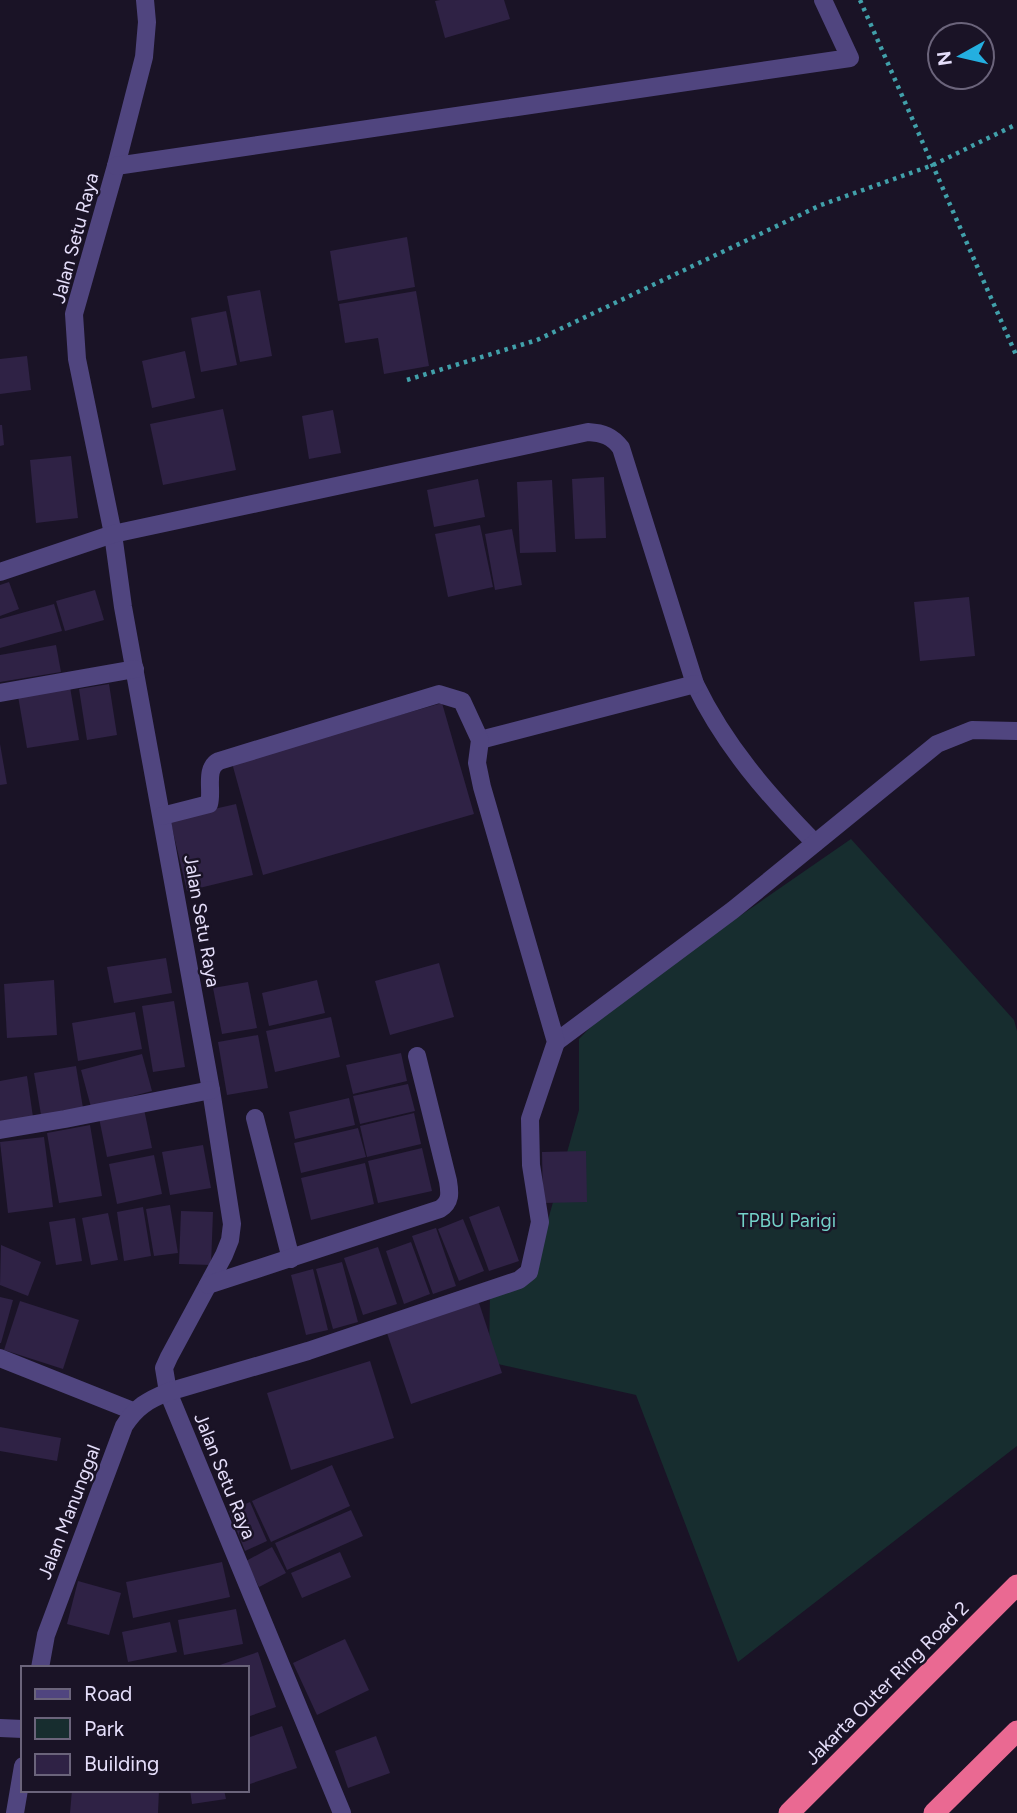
<svg xmlns="http://www.w3.org/2000/svg" width="1017" height="1813" viewBox="0 0 1017 1813" font-family="Figtree,sans-serif">
<style>
.green{fill:#172d2f}
.building{fill:#2f2245}
.lines{fill:none;stroke-linecap:round;stroke-linejoin:round}
.path{stroke:#41a0aa;stroke-width:4.5;stroke-dasharray:3.5 5;stroke-linecap:butt}
.minor{stroke:#50457f;stroke-width:18}
.highway{stroke:#ea6992;stroke-width:21}
.labels{text-anchor:middle;dominant-baseline:central;stroke-width:5;stroke-linejoin:round;paint-order:stroke}
.street-label{font-size:19px;fill:#e5defa;stroke:#1a1326}
.park-label{font-size:19px;fill:#73d1c8;stroke:#1a1326}
</style>
<rect width="100%" height="100%" fill="#1a1326"/>
<path class="green" d="M851,839l163,181 3,11v415l-279,216 -102,-267 -147,-33 1,-73 45,-23 44,-156v-71l35,-36z"/>
<g class="building">
<path d="M440,0h64l6,19 -65,19 -10,-37z"/>
<path d="M407,237l8,50 -77,14 -8,-50z"/>
<path d="M260,290l12,66 -32,6 -13,-66z"/>
<path d="M416,291l13,75 -45,8 -6,-36 -33,5 -6,-39z"/>
<path d="M226,311l11,54 -36,7 -10,-54z"/>
<path d="M185,351l10,47 -43,10 -10,-47z"/>
<path d="M27,356l4,34 -31,4v-35z"/>
<path d="M223,409l13,61 -73,15 -13,-61z"/>
<path d="M333,410l8,43 -32,6 -7,-43z"/>
<path d="M0,425h2l2,20 -4,1z"/>
<path d="M71,456l7,62 -42,5 -6,-63z"/>
<path d="M604,477l2,61 -31,1 -3,-60z"/>
<path d="M478,479l7,38 -51,10 -7,-37z"/>
<path d="M552,480l4,72 -36,1 -3,-71z"/>
<path d="M480,525l13,62 -45,10 -13,-63z"/>
<path d="M512,529l10,56 -27,5 -10,-56z"/>
<path d="M9,582l10,27 -19,7v-31z"/>
<path d="M95,590l9,30 -39,11 -9,-30z"/>
<path d="M969,597l6,59 -55,5 -6,-59z"/>
<path d="M54,604l8,27 -62,17v-29z"/>
<path d="M56,645l5,27 -61,10v-27z"/>
<path d="M109,684l8,51 -30,5 -8,-51z"/>
<path d="M70,687l9,53 -52,8 -9,-52z"/>
<path d="M442,703l32,111 -211,61 -31,-112z"/>
<path d="M0,744l7,40 -7,1z"/>
<path d="M236,804l17,71 -66,16 -17,-72z"/>
<path d="M166,958l6,35 -58,10 -7,-36z"/>
<path d="M439,963l15,54 -64,18 -15,-54z"/>
<path d="M54,980l3,55 -50,3 -3,-54z"/>
<path d="M317,980l8,33 -56,13 -7,-33z"/>
<path d="M248,982l9,46 -35,6 -9,-46z"/>
<path d="M174,1001l11,66 -32,5 -11,-66z"/>
<path d="M135,1012l7,37 -64,12 -6,-38z"/>
<path d="M331,1017l9,40 -65,15 -9,-41z"/>
<path d="M258,1035l10,53 -41,7 -9,-53z"/>
<path d="M401,1053l6,28 -54,13 -7,-29z"/>
<path d="M142,1054l10,37 -61,16 -10,-37z"/>
<path d="M76,1066l7,42 -42,7 -7,-42z"/>
<path d="M27,1076l6,41 -33,5v-41z"/>
<path d="M408,1084l7,27 -55,13 -7,-28z"/>
<path d="M349,1098l6,27 -60,14 -6,-27z"/>
<path d="M144,1109l8,39 -45,9 -8,-39z"/>
<path d="M414,1113l7,31 -54,13 -7,-31z"/>
<path d="M90,1125l12,71 -43,7 -12,-70z"/>
<path d="M358,1128l8,29 -65,16 -7,-30z"/>
<path d="M44,1137l9,70 -45,6 -8,-71z"/>
<path d="M203,1145l8,43 -41,7 -8,-43z"/>
<path d="M422,1148l10,43 -54,12 -10,-42z"/>
<path d="M586,1151l1,51 -44,1 -1,-51z"/>
<path d="M154,1155l8,39 -45,10 -8,-40z"/>
<path d="M365,1163l9,41 -63,16 -10,-42z"/>
<path d="M170,1205l8,48 -24,3 -8,-47z"/>
<path d="M499,1206l20,55 -30,10 -20,-54z"/>
<path d="M143,1207l8,49 -27,5 -7,-49z"/>
<path d="M181,1211l32,1 -2,53 -32,-1z"/>
<path d="M108,1213l10,47 -27,5 -9,-47z"/>
<path d="M75,1218l7,43 -26,4 -7,-43z"/>
<path d="M463,1219l21,52 -25,10 -21,-52z"/>
<path d="M436,1228l20,58 -23,8 -21,-58z"/>
<path d="M411,1242l19,52 -26,10 -18,-53z"/>
<path d="M1,1245l40,17 -13,34 -28,-11z"/>
<path d="M378,1247l19,57 -34,11 -19,-57z"/>
<path d="M342,1262l16,60 -25,7 -17,-60z"/>
<path d="M313,1269l15,61 -22,5 -15,-60z"/>
<path d="M0,1297l13,3 -12,43h-1z"/>
<path d="M478,1300l24,73 -91,31 -25,-74z"/>
<path d="M20,1301l59,19 -16,49 -59,-19z"/>
<path d="M370,1361l24,77 -103,32 -24,-77z"/>
<path d="M0,1427l61,11 -4,23 -57,-10z"/>
<path d="M332,1465l18,41 -79,36 -19,-41z"/>
<path d="M250,1502l17,39 -22,10 -16,-40z"/>
<path d="M351,1510l12,26 -76,34 -12,-27z"/>
<path d="M272,1547l14,26 -27,14 -13,-26z"/>
<path d="M340,1552l11,25 -49,21 -11,-25z"/>
<path d="M222,1562l8,35 -97,21 -7,-36z"/>
<path d="M78,1581l43,12 -12,42 -42,-11z"/>
<path d="M236,1609l7,35 -59,11 -6,-35z"/>
<path d="M170,1622l7,30 -49,10 -6,-30z"/>
<path d="M345,1639l24,51 -52,25 -24,-52z"/>
<path d="M258,1652l18,55 -29,10v-49l-33,-1z"/>
<path d="M282,1726l15,42 -50,17v-47z"/>
<path d="M376,1736l14,37 -42,15 -13,-37z"/>
<path d="M72,1790h87l-1,23h-88z"/>
<path d="M190,1790h34l2,9 -34,5z"/>
</g>
<g class="lines">
<g class="path">
<path d="M860,0l157,357"/>
<path d="M407,380l130,-40 284,-135 112,-40 84,-41"/>
</g>
<g class="minor">
<path d="M145,0l2,22 -3,35 -28,109 -42,148 3,45 36,175 10,73 88,483 21,134 -2,16 -6,15 -55,102 -5,11 4,24 174,421"/>
<path d="M116,166l734,-108 -27,-58"/>
<path d="M0,572l113,-38 475,-102c15,1 24,4 33,16l74,236c30,62 72,110 120,159"/>
<path d="M0,693l135,-24"/>
<path d="M480,740l215,-56"/>
<path d="M556,1042l177,-132 204,-166 35,-14 45,1"/>
<path d="M255,1118l36,141"/>
<path d="M0,1130l65,-11 146,-29"/>
<path d="M208,1285l232,-76c11,-7 10,-16 8,-28l-31,-125"/>
<path d="M0,1358l133,53"/>
<path d="M40,1668l6,-33 78,-209c12,-19 24,-26 44,-34l140,-41 211,-71 10,-8 11,-50 -9,-57 -1,-46 26,-77 -74,-255 -5,-24 3,-23 -18,-39 -23,-7 -220,67c-15,7 -6,30 -10,43l-47,12"/>
<path d="M0,1728l23,1"/>
<path d="M15,1813l8,-47"/>
</g>
<g class="highway">
<path d="M789,1813l228,-228"/>
<path d="M934,1813l83,-82"/>
</g>
</g>
<g class="labels">
<g class="street-label">
<text transform="translate(75 238) rotate(-75)">Jalan Setu Raya</text>
<text transform="translate(202 921) rotate(80)">Jalan Setu Raya</text>
<text transform="translate(225 1476) rotate(68)">Jalan Setu Raya</text>
<text transform="translate(69 1512) rotate(-69)">Jalan Manunggal</text>
<text transform="translate(887 1683) rotate(-45)">Jakarta Outer Ring Road 2</text>
</g>
<g class="park-label">
<text x="787" y="1220">TPBU Parigi</text>
</g>
</g>
<rect x="21" y="1666" width="228" height="126" fill="#1a1326" stroke="#6b647b" stroke-width="2"/>
<rect x="35" y="1689" width="35" height="10" fill="#50457f" stroke="#6b647b" stroke-width="2"/>
<text x="84" y="1701" font-size="21" fill="#e5defa">Road</text>
<rect x="35" y="1718" width="35" height="21" fill="#172d2f" stroke="#6b647b" stroke-width="2"/>
<text x="84" y="1736" font-size="21" fill="#e5defa">Park</text>
<rect x="35" y="1754" width="35" height="21" fill="#2f2245" stroke="#6b647b" stroke-width="2"/>
<text x="84" y="1771" font-size="21" fill="#e5defa">Building</text>
<g transform="translate(961 56) rotate(262)"><circle r="33" fill="#1a1326" stroke="#6b647b" stroke-width="2"/>
<path d="M0-5L12 26L0 18L-12 26Z" fill="#24afe0"/>
<text y="-10" font-size="19" font-weight="bold" text-anchor="middle" fill="#e5defa">N</text>
</g>
</svg>
